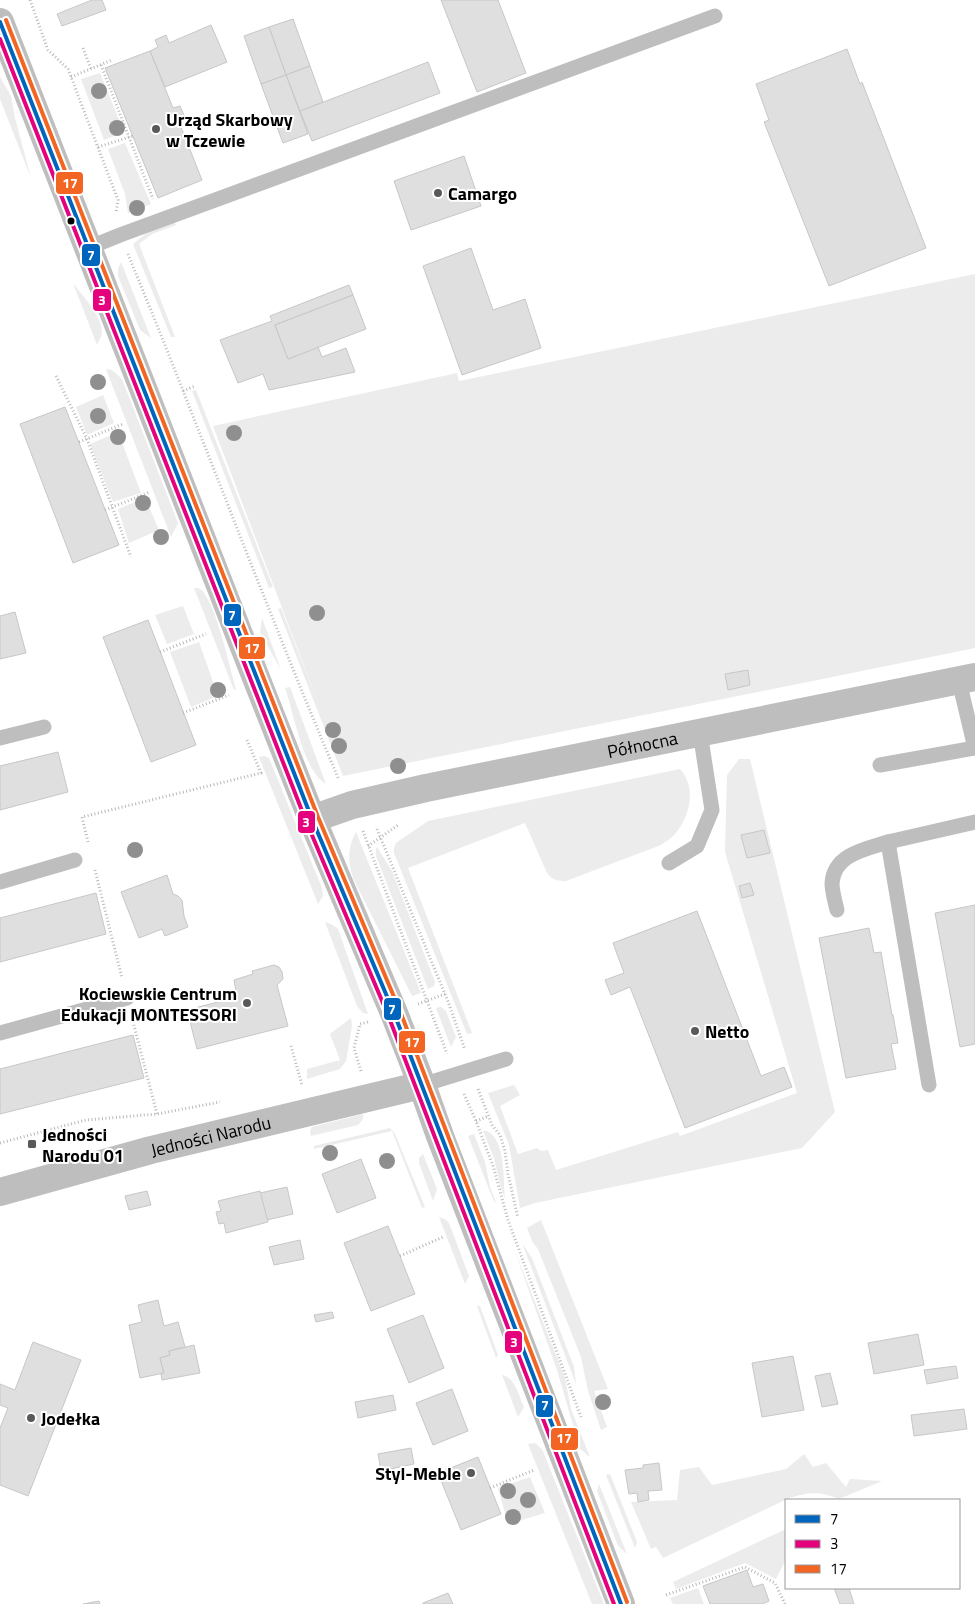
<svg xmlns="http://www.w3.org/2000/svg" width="975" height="1604" viewBox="0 0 975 1604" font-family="'Titillium Web',sans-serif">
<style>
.green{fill:#ececec}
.building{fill:#dfdfdf;stroke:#c7c7c7}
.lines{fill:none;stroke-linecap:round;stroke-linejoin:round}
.path{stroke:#b9b9b9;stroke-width:3;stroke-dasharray:1 2.5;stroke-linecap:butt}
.service{stroke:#bebebe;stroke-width:15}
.minor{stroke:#bebebe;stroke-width:28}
.tertiary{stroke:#bebebe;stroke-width:28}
.bus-1-casing{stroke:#fff;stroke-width:8}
.bus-2-casing{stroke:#fff;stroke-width:8}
.bus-3-casing{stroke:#fff;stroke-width:8}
.bus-1{stroke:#0065bd;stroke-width:4}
.bus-2{stroke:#e5007d;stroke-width:4}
.bus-3{stroke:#f26522;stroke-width:4}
.tree{fill:#8f8f8f}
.poi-dot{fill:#595959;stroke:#fff;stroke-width:2}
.bus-dot{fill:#000;stroke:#fff;stroke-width:2}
.labels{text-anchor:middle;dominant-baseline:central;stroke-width:4;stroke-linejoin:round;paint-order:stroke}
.poi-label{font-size:18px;font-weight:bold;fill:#000;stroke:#fff;text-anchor:start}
.street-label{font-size:18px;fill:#000;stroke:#fff}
.line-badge{stroke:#fff;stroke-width:2}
.badge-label{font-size:14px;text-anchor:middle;font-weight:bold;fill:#fff}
</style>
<rect width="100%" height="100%" fill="#fff"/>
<g class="green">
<path d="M100,73l24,59 -20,8 -23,-61z"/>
<path d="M0,77l11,19 4,22 16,60 -31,-79z"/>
<path d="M125,143l26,61 -23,9 -3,-19 -17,-45z"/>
<path d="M174,222l2,3 -24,9 -13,10 36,93h-4l-38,-93 15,-12z"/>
<path d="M121,262l30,76 -11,-8 -22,-54v-7z"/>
<path d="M975,274v374l-632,128 -65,-167 3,-1 39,100 -107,-282 244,-53 2,8z"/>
<path d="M73,283c9,12 30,34 29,51 -1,3 -4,8 -5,11z"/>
<path d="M106,369l6,1 10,9 56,144 -7,14z"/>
<path d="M196,390l77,197 -4,1 -77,-197z"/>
<path d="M103,395l11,28 -27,12 -11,-28z"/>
<path d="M118,432l23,61 -28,9 -23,-58z"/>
<path d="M145,498l14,32 -30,13 -11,-34z"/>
<path d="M194,588c5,0 8,1 10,5 14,19 25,72 32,96l-2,1z"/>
<path d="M183,606l11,28 -27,10 -12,-29z"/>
<path d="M262,618l19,52 -21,-38z"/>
<path d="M199,642l19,54 -27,11 -21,-55z"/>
<path d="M290,687l36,97c-23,-13 -32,-71 -41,-96z"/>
<path d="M264,756l5,2 53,130 1,8 -5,8 -59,-147z"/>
<path d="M739,759h11l85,353 -33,36 -267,55 -15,5 -11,-63 -21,-52 26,-8 6,10 -20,11 18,48 19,-6 4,3 7,-1 8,20 122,-38 2,4 117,-43 -72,-241 2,-77z"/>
<path d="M680,769c17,18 10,49 -6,66 -4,4 -9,7 -13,10l-95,36c-8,0 -14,-1 -19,-8l-22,-50 -117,45 64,165 -5,1 -73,-181v-5l2,-5 32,-22z"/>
<path d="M356,832l65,161 -9,3 -59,-118c-5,-17 -6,-30 3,-46z"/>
<path d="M377,847l15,24 43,111 -1,4 -6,3 -52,-133v-8z"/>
<path d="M325,922l6,2 7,5 30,85 -5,-1 -6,-7z"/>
<path d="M441,1007l5,4 10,26 -5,10 -15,-39z"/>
<path d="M351,1018l1,8 -6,35 -6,8 -33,10v-10l33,-9 -10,-26z"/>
<path d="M363,1114v5l-5,6 -47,11 -1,-5 2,-4z"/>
<path d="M390,1128l5,6 30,73 -3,1 -30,-77 -78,18v-3z"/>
<path d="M483,1131h4c19,9 16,49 18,68l-5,-14 -6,-27z"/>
<path d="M474,1134l11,28 5,25 7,18 -4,-6 -25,-63z"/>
<path d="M423,1154l14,35 -4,12 -14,-38v-5z"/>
<path d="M439,1217l6,2 4,4 20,53 -4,8z"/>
<path d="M541,1220l67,169 -14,2 13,36 -6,3 -13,-39 -7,-34 -43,-108 -5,-6 -6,-15z"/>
<path d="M522,1243l10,15 42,109 2,17z"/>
<path d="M513,1246l52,132 6,31 19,48 -10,-8 -23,-79z"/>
<path d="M477,1306h3l18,49 -2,3z"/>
<path d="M502,1375c13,2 17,21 22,32l-6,10z"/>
<path d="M535,1443l7,6 62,155h-12l-64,-160z"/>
<path d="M804,1454l9,13 13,-4 20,24 4,-8 32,2 -43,18c-21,-8 -31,-7 -52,0l-124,59 -7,-11 -5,2 -20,-47 46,-2 3,-30 19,-3 13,18 74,-16z"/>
<path d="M610,1474l27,68 -2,6 -29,-73z"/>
<path d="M530,1477l15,36 -37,11 -10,-36z"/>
<path d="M599,1484l28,70 -9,-8 -21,-55z"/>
<path d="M786,1529v30l-10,20 -31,-16 -69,26 -3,-7z"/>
<path d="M698,1588l6,16h-31l-3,-6z"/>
</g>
<g class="building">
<path d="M92,0h10l4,10 -44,16 -5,-12z"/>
<path d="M441,0h57l28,73 -49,19z"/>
<path d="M293,19l17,47 -24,9 -17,-48z"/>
<path d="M211,25l16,37 -62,25 -15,-36 8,-4 -3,-7 11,-5 3,8z"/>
<path d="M269,27l17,48 -25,9 -17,-48z"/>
<path d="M847,49l13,35 2,-2 64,166 -97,38 -65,-164 5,-2 -13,-36z"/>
<path d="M150,51l23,57 7,-2 6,14 -7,2 23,58 -44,18 -53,-130z"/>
<path d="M428,62l12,31 -128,48 -12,-30z"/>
<path d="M310,66l13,36 -23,9 -14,-36z"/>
<path d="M286,75l22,59 -25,9 -22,-59z"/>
<path d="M464,156l17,50 -70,24 -17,-49z"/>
<path d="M471,248l22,62 32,-11 16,49 -79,27 -39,-109z"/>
<path d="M349,285l4,10 -78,30 13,34 30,-12 4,10 24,-9 9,24 -86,18 -6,-16 -25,9 -18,-43 52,-19 -2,-5z"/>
<path d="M353,295l13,34 -78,30 -13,-34z"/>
<path d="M65,407l54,138 -46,18 -53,-139z"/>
<path d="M15,612l11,41 -26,6v-43z"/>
<path d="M148,620l48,125 -45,17 -48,-125z"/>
<path d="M748,670l2,15 -22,5 -3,-16z"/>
<path d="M58,752l10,40 -68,18v-44z"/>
<path d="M764,830l6,23 -23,5 -6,-23z"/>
<path d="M167,875l6,19 5,2 4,4 2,16 4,11 -23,9 -3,-7 -23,9 -18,-46z"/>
<path d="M750,883l4,12 -12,3 -3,-12z"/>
<path d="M96,893l10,41 -106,28v-44z"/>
<path d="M975,905v139l-15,3 -25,-134z"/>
<path d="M697,911l64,165 23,-9 8,20 -107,41 -55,-141 -19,8 -6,-15 19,-7 -11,-30z"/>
<path d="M869,928l5,25 7,-1 11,63h1l5,28 -7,1 5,25 -50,9 -27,-140z"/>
<path d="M274,965l5,2 3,5 1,7 -6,6 11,41 -91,23 -10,-39 50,-13 -3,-17 19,-6 -1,-3z"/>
<path d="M133,1035l11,43 -144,36v-45z"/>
<path d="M361,1159l15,39 -39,15 -15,-39z"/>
<path d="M287,1187l6,27 -26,6 -7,-27z"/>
<path d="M147,1191l4,14 -22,5 -4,-14z"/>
<path d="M260,1191l8,31 -42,11 -2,-10 -5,1 -3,-12 5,-1 -3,-10z"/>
<path d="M388,1226l27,68 -44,17 -27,-68z"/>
<path d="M300,1240l4,19 -30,6 -5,-18z"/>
<path d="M158,1300l6,26 14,-4 7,25 -16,4 1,4 -10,3 4,15 -24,5 -11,-53 13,-3 -4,-17z"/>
<path d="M332,1312l2,6 -18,4 -2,-7z"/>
<path d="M423,1315l21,53 -35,15 -22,-54z"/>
<path d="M918,1334l6,31 -50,9 -6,-31z"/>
<path d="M33,1342l48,18 -53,136 -28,-11v-57l8,-20 -8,-3v-21l15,6z"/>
<path d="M194,1345l6,28 -38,7 -1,-6 3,-1 -4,-15 10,-3 -1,-4z"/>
<path d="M793,1356l11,54 -42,7 -10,-54z"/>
<path d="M956,1366l2,12 -31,6 -3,-14z"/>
<path d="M830,1373l8,31 -16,3 -7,-31z"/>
<path d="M452,1389l16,42 -35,14 -17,-42z"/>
<path d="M393,1395l3,15 -38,8 -3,-16z"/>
<path d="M964,1409l3,20 -53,7 -3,-21z"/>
<path d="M411,1448l3,16 -33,7 -3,-17z"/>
<path d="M478,1457l23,57 -40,16 -23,-57z"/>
<path d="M659,1463l3,27 -14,1 1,9 -11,2 -1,-9 -8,1 -4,-24 18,-2v-3z"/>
<path d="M747,1570l6,17 10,-3 6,17 -7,3h-52l-7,-18z"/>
<path d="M834,1588h15l5,16h-14z"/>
<path d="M448,1593l5,11h-30v-1z"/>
<path d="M99,1601l1,3h-17z"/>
</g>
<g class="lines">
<g class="path">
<path d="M30,0l18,50 20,19 50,131 -2,13"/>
<path d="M83,48l8,21"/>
<path d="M101,65l52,134"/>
<path d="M71,77l41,-17"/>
<path d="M98,147l35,-11"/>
<path d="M128,254c72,175 137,352 211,526"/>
<path d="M56,376l31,63 44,118"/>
<path d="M183,391l12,-5"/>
<path d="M79,442l44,-18"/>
<path d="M105,510l45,-18"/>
<path d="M160,652l46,-18"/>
<path d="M183,713l46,-18"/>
<path d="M377,829l72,175 16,46"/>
<path d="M363,831l84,223"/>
<path d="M88,842l-6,-25 179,-44 -14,-33"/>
<path d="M368,846l30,-21"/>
<path d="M95,870l27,108"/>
<path d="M418,1004l27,-10"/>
<path d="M132,1018l25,96"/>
<path d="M291,1046l11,39"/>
<path d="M361,1071l-7,-23 6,-24 8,-2"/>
<path d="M478,1089l14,36 8,10 5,16 3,23 10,44"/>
<path d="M464,1094l12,27 17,45 15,54 73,197"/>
<path d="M476,1121l13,-5"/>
<path d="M0,1143l86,-23 71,-6 63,-12"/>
<path d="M400,1256l43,-19"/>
<path d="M490,1488l44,-18"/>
<path d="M666,1595l79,-28 30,16 10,21"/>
</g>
<g class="service">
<path d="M88,248l32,-13 595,-219"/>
<path d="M959,681l16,67"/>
<path d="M0,738l44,-11"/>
<path d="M880,765l95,-17"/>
<path d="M669,863l28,-17 15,-36 -12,-78"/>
<path d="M0,882l75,-22"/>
<path d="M837,910c-2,-8 -5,-19 -5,-27 2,-29 34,-34 56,-41"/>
<path d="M0,1033l127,-35"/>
<path d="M422,1085l84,-26"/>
<path d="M929,1085l-41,-243 87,-20"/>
</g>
<g class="minor">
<path id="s1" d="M312,819l40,-14 74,-17 549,-111"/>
<path id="s2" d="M0,1192l151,-42 271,-65"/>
</g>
<path class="tertiary" d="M0,22l260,666 52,131 82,194 28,72 18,51 181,468"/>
<defs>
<path id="bus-1" d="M0,22l312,797 82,194 227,591"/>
<path id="bus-2" d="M0,39l306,782 82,194 226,589"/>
<path id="bus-3" d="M6,20l312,797 82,194 227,591"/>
</defs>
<use href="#bus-1" class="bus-1-casing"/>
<use href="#bus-2" class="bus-2-casing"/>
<use href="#bus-3" class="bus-3-casing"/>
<use href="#bus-1" class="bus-1"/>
<use href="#bus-2" class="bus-2"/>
<use href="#bus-3" class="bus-3"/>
</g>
<g class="tree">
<circle cx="99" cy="91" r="8"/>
<circle cx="117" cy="128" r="8"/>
<circle cx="137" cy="208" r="8"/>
<circle cx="98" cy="382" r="8"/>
<circle cx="98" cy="416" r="8"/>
<circle cx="234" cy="433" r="8"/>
<circle cx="118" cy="437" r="8"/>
<circle cx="143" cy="503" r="8"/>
<circle cx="161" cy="537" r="8"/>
<circle cx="317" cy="613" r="8"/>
<circle cx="218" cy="690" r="8"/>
<circle cx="333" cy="730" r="8"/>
<circle cx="339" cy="746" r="8"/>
<circle cx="398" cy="766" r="8"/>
<circle cx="135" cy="850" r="8"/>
<circle cx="330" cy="1153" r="8"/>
<circle cx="387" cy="1161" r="8"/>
<circle cx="603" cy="1402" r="8"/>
<circle cx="508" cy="1491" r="8"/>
<circle cx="528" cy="1500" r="8"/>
<circle cx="513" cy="1517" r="8"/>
</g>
<g class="poi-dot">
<circle cx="156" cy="129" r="5"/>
<circle cx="438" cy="193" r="5"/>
<circle cx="247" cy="1003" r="5"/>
<circle cx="695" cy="1031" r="5"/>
<rect x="27" y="1139" width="10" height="10" rx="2.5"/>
<circle cx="31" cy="1418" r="5"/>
<circle cx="471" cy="1473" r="5"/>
</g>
<circle class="bus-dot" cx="71" cy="221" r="4.5"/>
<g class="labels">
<g class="poi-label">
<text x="166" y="119">Urząd Skarbowy<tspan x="166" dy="21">w Tczewie</tspan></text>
<text x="448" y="193">Camargo</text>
<text x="237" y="993" text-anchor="end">Kociewskie Centrum<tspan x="237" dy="21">Edukacji MONTESSORI</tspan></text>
<text x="705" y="1031">Netto</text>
<text x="42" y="1134">Jedności<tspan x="42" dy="21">Narodu 01</tspan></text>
<text x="41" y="1418">Jodełka</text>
<text x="461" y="1473" text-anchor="end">Styl-Meble</text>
</g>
<g class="street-label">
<text stroke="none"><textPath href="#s1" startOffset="339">Północna</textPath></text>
<text stroke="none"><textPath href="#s2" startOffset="218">Jedności Narodu</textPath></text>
</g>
</g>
<g class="line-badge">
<rect x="55" y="171" width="29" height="24" rx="5" fill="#f26522"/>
<rect x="81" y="243" width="20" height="24" rx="5" fill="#0065bd"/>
<rect x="92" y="288" width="20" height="24" rx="5" fill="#e5007d"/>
<rect x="223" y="603" width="19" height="24" rx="5" fill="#0065bd"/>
<rect x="238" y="636" width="28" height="24" rx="5" fill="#f26522"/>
<rect x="297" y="810" width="19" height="24" rx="5" fill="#e5007d"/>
<rect x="383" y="997" width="19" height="24" rx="5" fill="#0065bd"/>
<rect x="398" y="1030" width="28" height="24" rx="5" fill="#f26522"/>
<rect x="504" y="1330" width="19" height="24" rx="5" fill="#e5007d"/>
<rect x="535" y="1394" width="19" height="24" rx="5" fill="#0065bd"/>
<rect x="550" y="1427" width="29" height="24" rx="5" fill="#f26522"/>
</g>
<g class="badge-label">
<text x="70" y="188">17</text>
<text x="91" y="260">7</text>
<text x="102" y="305">3</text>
<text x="232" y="620">7</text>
<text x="252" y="653">17</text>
<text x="306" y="827">3</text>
<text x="392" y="1014">7</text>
<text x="412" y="1047">17</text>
<text x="514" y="1347">3</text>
<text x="545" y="1410">7</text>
<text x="564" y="1443">17</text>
</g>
<rect x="785" y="1499" width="175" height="90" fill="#ffffff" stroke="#999999"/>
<rect x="795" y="1515" width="25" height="8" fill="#0065bd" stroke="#999999"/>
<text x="830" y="1524" font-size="15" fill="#000000">7</text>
<rect x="795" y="1540" width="25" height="8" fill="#e5007d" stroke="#999999"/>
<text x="830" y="1549" font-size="15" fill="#000000">3</text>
<rect x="795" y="1565" width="25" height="8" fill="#f26522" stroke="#999999"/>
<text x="830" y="1574" font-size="15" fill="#000000">17</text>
</svg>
